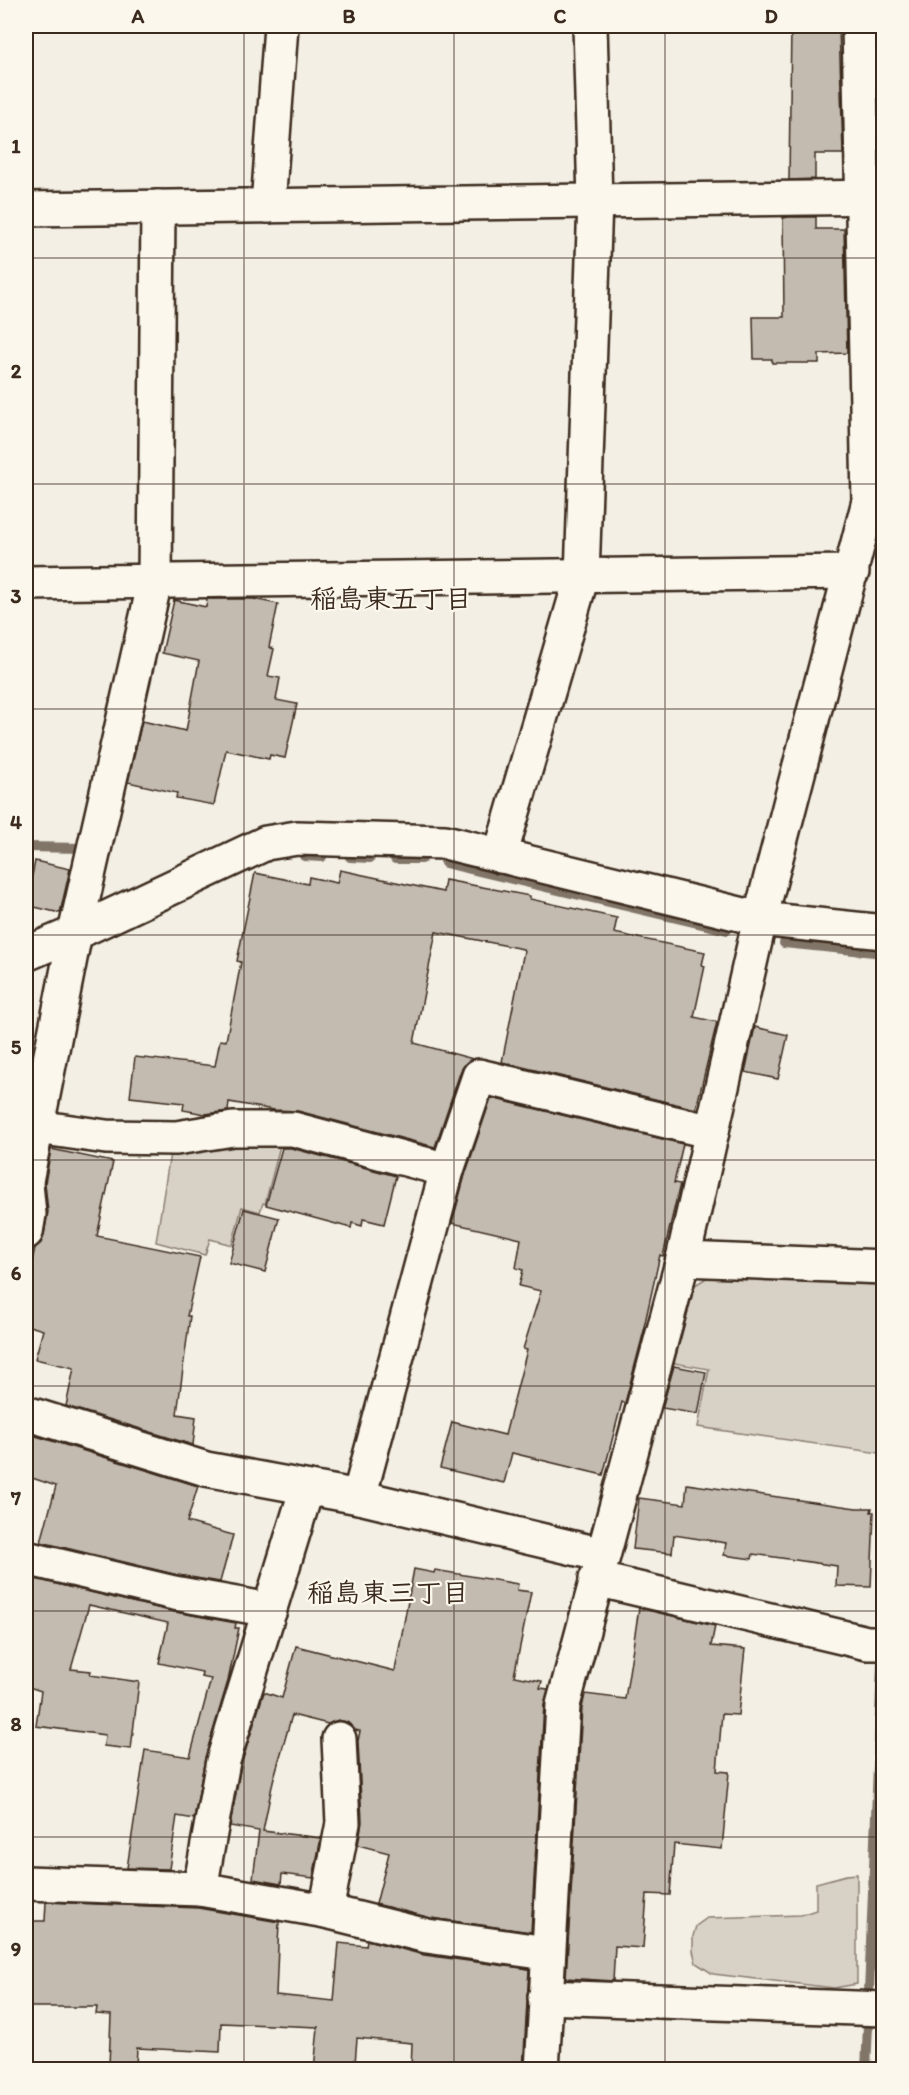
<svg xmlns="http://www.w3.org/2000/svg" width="909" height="2095" viewBox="0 0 909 2095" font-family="Itim,'Klee One',sans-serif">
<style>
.green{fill:#d8d1c6;stroke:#8a7e72;stroke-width:1.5}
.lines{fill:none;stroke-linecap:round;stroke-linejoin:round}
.stream{stroke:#817468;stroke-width:10}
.building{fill:#c3bbb0;stroke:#3b2a1e;stroke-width:1.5}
.minor-casing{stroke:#3b2a1e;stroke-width:38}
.minor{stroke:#fbf7ec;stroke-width:33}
.grid{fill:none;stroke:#3b2a1e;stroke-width:1.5;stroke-opacity:0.55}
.labels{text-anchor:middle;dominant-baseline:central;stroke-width:4.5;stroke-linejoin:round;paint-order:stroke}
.neighbourhood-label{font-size:27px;font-weight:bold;fill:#3b2a1e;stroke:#fbf7ec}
.neatline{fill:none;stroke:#3b2a1e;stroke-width:2}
.grid-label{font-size:20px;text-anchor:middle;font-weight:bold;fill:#3b2a1e}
</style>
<rect width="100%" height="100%" fill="#f3efe4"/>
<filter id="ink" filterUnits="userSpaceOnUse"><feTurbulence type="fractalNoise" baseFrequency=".0167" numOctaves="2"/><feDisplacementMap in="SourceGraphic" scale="12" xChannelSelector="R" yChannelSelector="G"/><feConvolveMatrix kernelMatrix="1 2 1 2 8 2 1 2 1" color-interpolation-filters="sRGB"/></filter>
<g filter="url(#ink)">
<g class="green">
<path d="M282,1138l-17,66 -2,-1 -3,9 -18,-5 -10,38 -22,-6 -5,16 -49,-13 15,-95z"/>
<path d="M713,1274l170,5 1,94 -5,80 -181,-26 11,-58 -35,-6 21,-78z"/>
<path d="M857,1874v110l-23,4 -121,-14 -17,-11 -3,-12v-15l3,-10 11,-8 94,-3 15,-5v-27l30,-8z"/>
</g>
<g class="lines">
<g class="stream">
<path d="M26,847l57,1"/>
<path d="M304,856l18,1"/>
<path d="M350,857l20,1"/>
<path d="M395,859h27"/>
<path d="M445,863l282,67"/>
<path d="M784,943l100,10"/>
<path d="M869,1993l13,-329"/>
<path d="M866,2070l2,-45"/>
</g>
</g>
<g class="building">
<path d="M791,26h48l4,128h-28v25l-26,1z"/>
<path d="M789,217h27v12h28l3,124 -28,1v9h-47v-4h-18l-1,-42h31l-1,-99z"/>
<path d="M207,599h46l25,5 -9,43 5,2 -6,27 12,2 -4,22 21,4 -12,54 -15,-3 -1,4 -43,-9 -12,55 -38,-7 1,-5 -49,-11 14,-61 44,10 13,-70 -37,-8 12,-53 32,7z"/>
<path d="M35,861l35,8 -10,44 -34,-8z"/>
<path d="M340,870l103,22 2,-12 85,16v3l87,19 -3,15 91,19 -3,13 3,1 -11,51 23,5 -21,87 -194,-47 22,-111 -1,-2 -87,-17 -22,111 59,16 -7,4 -5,7 -26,77 -137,-36 -24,-1 -45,-8 -1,9 -23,3 -22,-4 1,-7 -54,-6 5,-40 80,9 5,-26 6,1 15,-79 -4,-1 18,-88 53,11 1,-7 28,6z"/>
<path d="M755,1027l33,8 -10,44 -33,-7z"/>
<path d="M491,1098l192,46 -9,39 6,1 -17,72 -3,-1 -16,72h1l-20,76 -3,-1 -19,73 -91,-22 -8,30 -64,-15 12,-46 53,13 22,-85 -4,-1 18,-58 -22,-5 4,-16 -7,-2 5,-29 -69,-16 13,-48z"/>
<path d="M282,1148h9l105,28 -12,48 -21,-5 -1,7 -10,-3 -1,5 -85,-23z"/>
<path d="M51,1149l62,13 -16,74 103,21 -13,59h3l-13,98 19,3 -3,28 -127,-39 8,-38 -39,-9 8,-29 -17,-5v-37l9,-40 6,-5 3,-8 4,-23 -3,-29z"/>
<path d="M244,1209l35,9 -14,54 -36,-9z"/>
<path d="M674,1366l32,6 -8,42 -36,-6z"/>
<path d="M26,1433l172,53 -11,36 46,13 -13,47 -42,-7 -137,-33 15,-56 -30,-10z"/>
<path d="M687,1484l169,24h16l-1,4h3l-3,75 -35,-1 1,-20 -84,-12 -1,5 -28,-4 2,-12 -52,-8 -2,18 -39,-4 6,-51 46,6z"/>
<path d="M414,1569l20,4 1,-3 83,14 -1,6 14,2 -17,84 28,5 -2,7 8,1 -4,15 -13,228 -100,-14 -55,-14 13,-51 -31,-8 4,-23 -4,-81 2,-10 -5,-1 -8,-8 -9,-2 -10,4 -36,-9 -19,66 -10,50 58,7 -8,40 -31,-4 -1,10 -28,-5 6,-48 -29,-5 11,-61 23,-73 18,6 14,-52 99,25z"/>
<path d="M31,1578l139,33 66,12 -1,5h4l-11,53 -23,77 -11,61 -17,-3 -8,53 -42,-1 18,-118 45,7 21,-78 -10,-2 1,-5 -43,-9 9,-40 -79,-18 -18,64 20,2 -1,4 49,7 -8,67 -27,-3 1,-11 -69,-9 5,-35 -15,-5v-89z"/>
<path d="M639,1608l76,18 -4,20 34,3 -7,66 -16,-1 -5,57 12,1 -7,77 -48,-5 -4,51 -23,-1 -4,54 -28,-2 -2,35 -47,-3 16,-270 3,-14 40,5z"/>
<path d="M46,1902l152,6 81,14 -3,73 58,6 5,-58 27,3 1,-6 57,15 105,14 -6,101h-112l1,-27 -55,-5 -2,26 -4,-1 -1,7h-36l4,-43 -97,-4 -1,29 -83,-4 -1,19 -27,-1 2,-51 -15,-1 1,-7h-71v-86h19z"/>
</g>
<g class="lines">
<defs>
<g id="minor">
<path d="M268,206l13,-180"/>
<path d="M26,209l858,-12"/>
<path d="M26,583l826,-11"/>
<path d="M500,856l82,-280 13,-375 -5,-175"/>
<path d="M26,954l49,-21 191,-90 31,-5 148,4 315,77 124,13"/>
<path d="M37,1127l69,10 70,1 57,-9h60l154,41"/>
<path d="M26,1181l49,-248 80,-352 3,-374"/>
<path d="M26,1184l3,30 -3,18"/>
<path d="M683,1259l201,8"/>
<path d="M26,1413l180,56 153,28 244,58"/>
<path d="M359,1497l88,-327 32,-94 233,56"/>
<path d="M26,1558l148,35 96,17"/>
<path d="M596,1579l271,64h17"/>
<path d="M26,1883l174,6 126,22 101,25 120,17"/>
<path d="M200,1889l23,-128 84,-273"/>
<path d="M326,1911l17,-88 -4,-84"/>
<path d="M545,1997l339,12"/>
<path d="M542,2070l21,-365 120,-446 77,-340 109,-418 -10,-475"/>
</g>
</defs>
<use href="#minor" class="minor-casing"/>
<use href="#minor" class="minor"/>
</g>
</g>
<path class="grid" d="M244,26v2044M454,26v2044M665,26v2044M26,258h858M26,484h858M26,709h858M26,935h858M26,1160h858M26,1386h858M26,1611h858M26,1837h858"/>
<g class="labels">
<g class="neighbourhood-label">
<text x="391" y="598">稲島東五丁目</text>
<text x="388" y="1592">稲島東三丁目</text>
</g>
</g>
<rect width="909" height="2095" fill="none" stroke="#fbf7ec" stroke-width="66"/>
<rect x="33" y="33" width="843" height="2029" class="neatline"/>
<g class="grid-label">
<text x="138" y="23">A</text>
<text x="349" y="23">B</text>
<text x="560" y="23">C</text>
<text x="771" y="23">D</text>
<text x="16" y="153">1</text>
<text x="16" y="378">2</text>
<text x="16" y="603">3</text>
<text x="16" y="829">4</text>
<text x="16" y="1054">5</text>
<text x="16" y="1280">6</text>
<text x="16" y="1505">7</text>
<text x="16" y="1731">8</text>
<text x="16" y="1956">9</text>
</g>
</svg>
